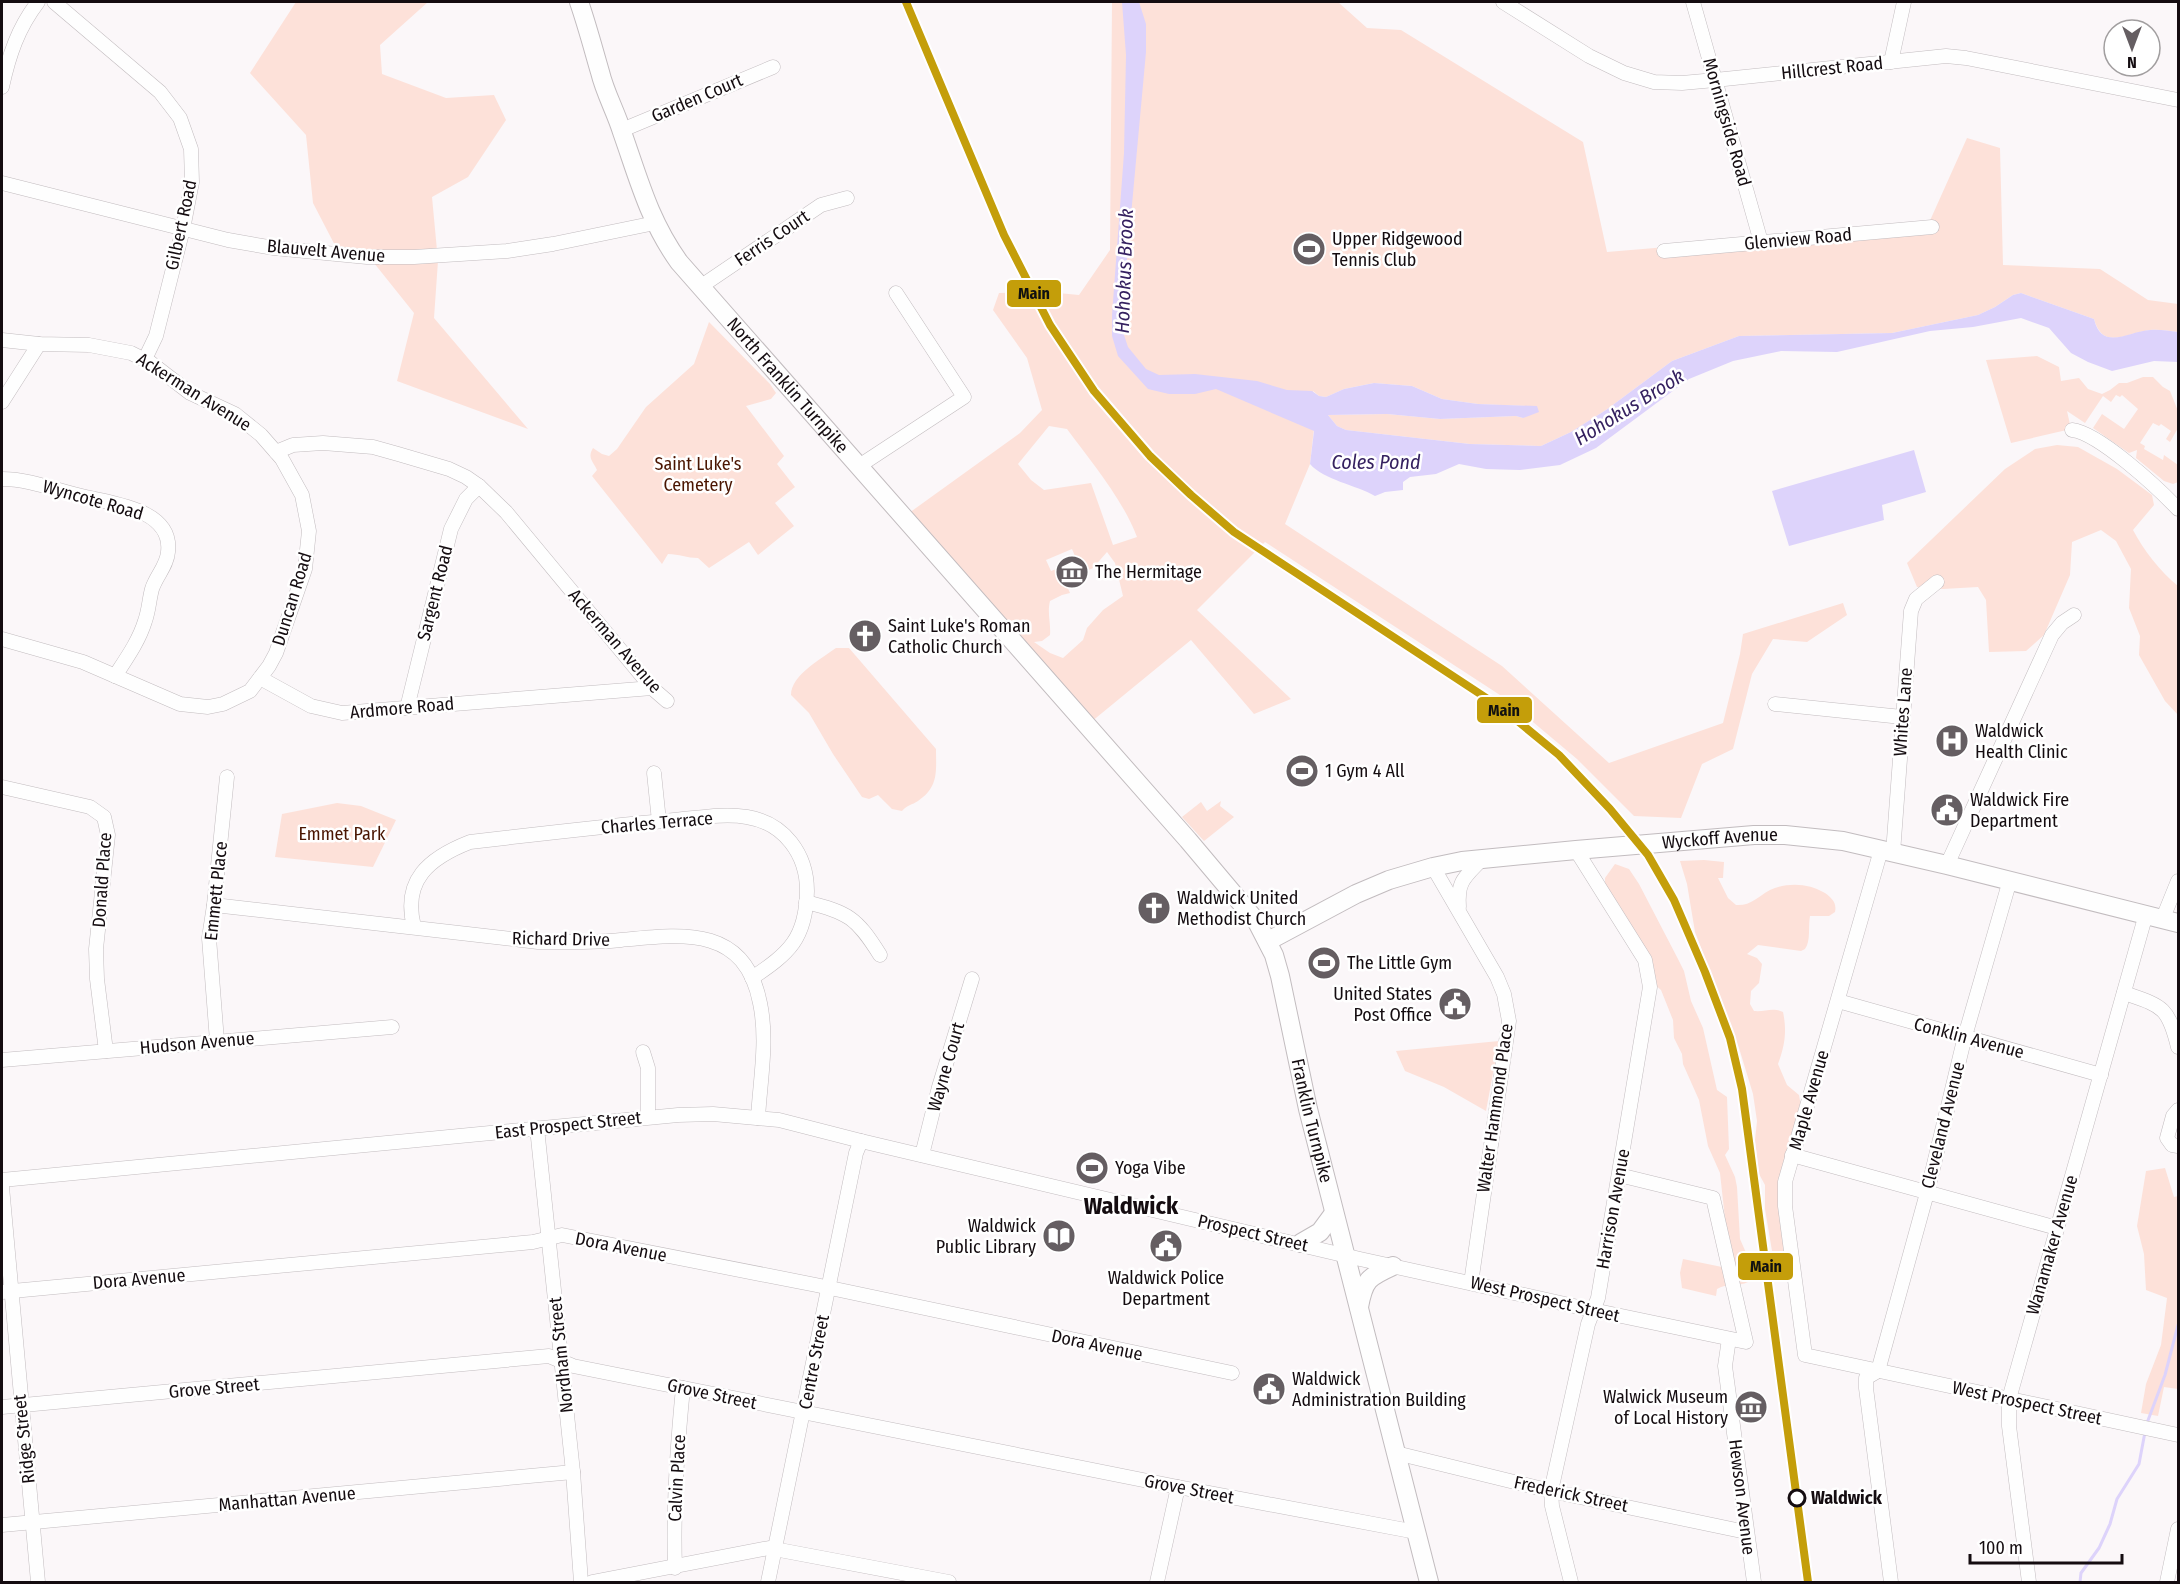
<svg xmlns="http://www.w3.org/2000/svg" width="2180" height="1584" viewBox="0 0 2180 1584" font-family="'Fira Sans Condensed',sans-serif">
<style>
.green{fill:#fde1d9;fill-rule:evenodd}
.water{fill:#ddd3fb}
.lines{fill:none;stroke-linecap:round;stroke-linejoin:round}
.stream{stroke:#ddd3fb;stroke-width:3}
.minor-casing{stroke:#c2bcbf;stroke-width:15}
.major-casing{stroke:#c2bcbf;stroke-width:20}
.minor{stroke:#fefefe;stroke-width:14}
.major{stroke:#fefefe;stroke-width:18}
.rail-1-casing{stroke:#fff;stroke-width:12}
.rail-1{stroke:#c49e0a;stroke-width:8}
.stop-dot{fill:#fff;stroke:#140c10;stroke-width:3}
.labels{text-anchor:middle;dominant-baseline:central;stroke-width:5;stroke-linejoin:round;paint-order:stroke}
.street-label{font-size:18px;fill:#140c10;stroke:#fff}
.poi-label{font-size:18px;fill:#140c10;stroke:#fff;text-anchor:start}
.park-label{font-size:18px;fill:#4a1501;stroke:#fff}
.stop-label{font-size:18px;font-weight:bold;fill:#140c10;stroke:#fff;text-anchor:start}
.water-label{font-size:20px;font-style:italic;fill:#352160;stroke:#fff}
.district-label{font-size:24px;font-weight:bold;fill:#140c10;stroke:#fff}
.line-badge{stroke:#fff;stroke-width:2}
.pale-badge-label{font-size:16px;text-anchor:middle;font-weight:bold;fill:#111}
</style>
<rect width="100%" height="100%" fill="#fbf7f9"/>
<g class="green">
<path d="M296,2h132l-48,43 2,29 64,24 48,-3 12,25 -38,57 -36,20 6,64 -4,57 94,111 -131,-48 17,-68 -40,-50 -33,-6 -28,-54 -7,-68 -56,-62z"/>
<path d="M1112,2h226l29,26 34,2 182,112 24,110 321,-27 39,-87 33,10 3,117 97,4 48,31 30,4v28c-9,-1 -19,-3 -28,-2 -22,2 -47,22 -56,-11l-73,-26 -8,2 -18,12 -17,8 -86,18 -153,3 -67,25 -66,49 -35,22 -30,14 -71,-2 -124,-14 -9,-4 -9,-11 59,-1 53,5 76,-3 7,2 4,-12 -49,-2 -36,-5 -30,-13 -38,-3 -30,6 -18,8 -7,-1 -6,-5 2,29 -5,44 -25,60 217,142 107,97 114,-40 17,-69 3,-20 100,-31 4,12 -40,27 -34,-3 -21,35 -19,75 -31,15 -21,54 -47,-2 -57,-57 -74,-62 -238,-155 -68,68 94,89 -37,15 -63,-74 -100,82 -182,-209 111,-80 22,-23 -15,-52 -34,-48 6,-17 49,-1 31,3 31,-45zM1049,426l18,3c25,34 55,69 70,108l-24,8 -22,-62 -47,7 -13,-10 -13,-16zM1072,549l6,14 -5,2 2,5 7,-2 2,4 9,-4 14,-16 8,11 8,33 -20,14 -16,18 -4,12 -20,18 -13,-5 -16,-11 8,-1 8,-6c1,-12 -3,-22 0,-34l12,-6 8,-2 -11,-25 -8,3 -5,-11z"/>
<path d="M709,322l61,62 6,9 -5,6 -25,7 38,50 -7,8 18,23 -20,16 19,23 -36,29 -9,-13 -40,26 -11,-10c-11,0 -19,-4 -30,-4l-6,10 -70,-88 5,-6c-4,-9 -10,-12 -4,-22l9,6 7,2 8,-7 29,-42 48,-43z"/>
<path d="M2037,356l22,11 2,14 18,-3 9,11 14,5 8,-4 9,-7h8l16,-6h10l10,10 7,4 8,20v17l-8,14 -4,-3 5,-8 -10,-7 -2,2 -6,-3 -13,20 5,3 -1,3 19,11 1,-5 14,10v17l-5,2 -9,-3 -28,-23 1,-8 -8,3 -36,-25 9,-14 22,15 14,-20 -16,-14 -2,2 -4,-2 -5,7 -8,-6 -18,27 -18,-12 4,18 -60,14 -25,-83z"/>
<path d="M2057,445l21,2 39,22 35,26 2,10 -21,25c11,21 27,41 45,56v129l-13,-14 -26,-46 1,-19 -11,-28 2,-39 -15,-28 -15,-11 -29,12 -2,33 -26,60 -18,16 -37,1 -3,-52 -8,-13 -35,2 -26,-2 -10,-24 98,-94 30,-20z"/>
<path d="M836,648h13l87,101c0,22 3,38 -18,52 -6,4 -11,4 -16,10l-10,-2 -14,-14 -9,4 -7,-2 -29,-43 -24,-41 -18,-18c0,-20 30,-36 45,-47z"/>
<path d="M1221,801l-1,5 14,11 -30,24 -22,-24 19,-15 6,9z"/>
<path d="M337,803l24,3 35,14 -23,47 -98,-10 7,-43z"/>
<path d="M1704,860l20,2 -1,16h-5l10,20 8,7c15,1 21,-8 34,-15 17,-8 39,-7 55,3 7,5 12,10 10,19l-6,4h-19c-2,10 1,25 -5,33l-4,2 -43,-6 -11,9 10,4 5,6 -3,19 -8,8 -1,13 4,7c12,1 18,-4 29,1 4,19 2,33 -5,52l9,21 12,10 3,17 -11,38 -2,117 -7,3 -5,-3 -4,-10 -8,-48v-24l-6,-11 -4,-34 2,-19 -4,-27 -14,-46 -44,-116 -8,-48 -7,-23z"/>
<path d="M1615,864l14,5 10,15 39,75 6,12 7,30 12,27 14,62 10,7 2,52 -4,6 10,22 2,10 3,52 7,16 1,27c-9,5 -22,1 -31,7l-1,7 -34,-8 -2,-15 3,-14 39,8 2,-3 2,-36 -6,-55 -12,-27 -9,-46 -16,-36 -1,-10 -8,-16 -1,-18 -12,-30 -8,-7 -35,-80 -13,-17v-8z"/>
<path d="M1499,1041l-13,70 -42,-24 -39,-16 -9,-20z"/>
<path d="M2165,1168l9,29 4,-1v193l-14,-2 -6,29 -17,-3 5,-29 15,-39 6,-47 -21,-8 -2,-36 -7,-28 9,-55z"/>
</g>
<g class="water">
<path d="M1122,2h17l7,22v28l-21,229 -1,54 4,12 18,22 13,6 36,-1 62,7 30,9 25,1 7,5 7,1 18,-8 30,-6 38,3 30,13 36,5 59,2 2,6 -16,6 -7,-2 -76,3 -53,-5 -59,1 9,11 9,4 124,14 71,2 30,-14 35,-22 66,-49 67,-25 153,-3 86,-18 17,-8 18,-12 8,-2 73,26c8,33 35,12 56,11 9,-1 19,1 28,2v30l-24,-1 -42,10 -24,-9 -17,-9 -22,-25 -28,-10 -48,9 -43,4 -93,21 -56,-1 -48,10 -44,18 -93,69 -36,17 -40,5 -34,-1 -27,-5 -23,10 -26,3 -7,5v8l-18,2 -10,4c-19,-11 -51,-16 -65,-32l4,-33 -98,-42 -21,5h-26l-21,-5 -30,-33 -6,-20v-21l12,-162 2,-98z"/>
<path d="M1914,450l12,42 -44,13 2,15 -95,26 -17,-55z"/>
</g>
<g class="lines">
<g class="stream">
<path d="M2147,1423l18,-48 13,-50"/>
<path d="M2080,1582l1,-9 18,-25 11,-24 7,-25 22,-35 6,-32"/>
</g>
<defs>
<g id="minor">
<path d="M54,2l106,90 20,26 11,31 1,33 -9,47 -27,107 -11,23"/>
<path d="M1503,2l86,54 35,17 30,9 28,1 33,-3 231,-24 20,2 212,42"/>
<path d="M1693,2l68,240"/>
<path d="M1891,62l13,-60"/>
<path d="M2,87c7,-32 16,-59 36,-85"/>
<path d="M622,130l151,-63"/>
<path d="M2,183l226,57 46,8 93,9h47l93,-6 46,-7 102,-21"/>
<path d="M1664,251l268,-24"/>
<path d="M700,287l121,-82 26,-7"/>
<path d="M2,340l37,4 50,1 42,8 20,10 39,30 45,21 26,21 21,24 20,36 7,36 -4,38 -29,84 -7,13 -19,25 -27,13 -15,3 -28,-3 -97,-42 -81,-23"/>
<path d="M2,402l37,-58"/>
<path d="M2072,430c27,3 86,58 106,79"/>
<path d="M276,452l17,-7 30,-2 50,4 25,7 51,15 17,8 13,9 27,26 146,176 15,13"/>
<path d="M859,466l105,-69 -68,-104"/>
<path d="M2,479c28,0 56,12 84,18 29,7 87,13 82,55 -1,14 -12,24 -16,37 -3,11 -3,21 -7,32 -6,20 -19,38 -30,55"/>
<path d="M260,678l51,28 31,7 310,-25"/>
<path d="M1775,704l127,13"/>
<path d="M407,708l44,-179 15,-30 13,-13"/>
<path d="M654,773l5,48"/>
<path d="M2,787l88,20 14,10 4,18 -12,114 1,30 9,72"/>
<path d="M1881,850l-96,332v24l20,149 373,80"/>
<path d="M1893,853l18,-242 5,-12 21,-17"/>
<path d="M1947,865l105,-230 10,-12 12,-8"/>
<path d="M1433,867l64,110 7,17 5,27 -38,262"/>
<path d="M806,902c43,11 50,15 74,53"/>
<path d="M214,905l324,37c28,0 56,1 83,-2 61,-6 124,-15 139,63 8,38 0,78 -2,115"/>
<path d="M1459,907c-2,-26 6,-30 22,-47"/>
<path d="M2163,918l15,-37"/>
<path d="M414,927c-12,-47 15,-69 56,-85 68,-8 136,-16 204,-22 23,-2 50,-7 73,-3 37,6 60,37 60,74 -1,48 -18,62 -55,87"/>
<path d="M2124,993c38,13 44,13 54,54"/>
<path d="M1838,1001l263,74"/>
<path d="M217,1041l-8,-103 5,-33 13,-128"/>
<path d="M643,1052l5,16v49"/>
<path d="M2,1060l390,-33"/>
<path d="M2178,1110l-5,6 -6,22 5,7 6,1"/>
<path d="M537,1128l36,344 8,110"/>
<path d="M922,1155l17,-68 33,-108"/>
<path d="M1792,1155l265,73"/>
<path d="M2,1180l676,-65 35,-1 66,6 82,21 499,118 223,49 163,34 -33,-144 -94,-23"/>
<path d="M2,1187l36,395"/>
<path d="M2,1292l531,-50 29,-7 254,50 416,88"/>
<path d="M1729,1339l-4,27 29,216"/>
<path d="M1878,1371l49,-178 38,-157 45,-156"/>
<path d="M1878,1371l-12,7v10l25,194"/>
<path d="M2,1407l547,-51 24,10 605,121 238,45"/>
<path d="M1396,1453l155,38 195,41"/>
<path d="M2,1525l571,-53"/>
<path d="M675,1568c-2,-60 2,-120 8,-180"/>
<path d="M592,1582l177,-34 180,34"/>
<path d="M768,1582l88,-429 5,-12"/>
<path d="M1157,1582l21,-95"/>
<path d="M1571,1582l-19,-76 -1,-15 37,-167 10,-26 52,-311 -5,-27 -69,-110"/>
<path d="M2029,1582l-20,-156v-27l137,-485"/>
<path d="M2167,1582l11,-53"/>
</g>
<g id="major">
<path id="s1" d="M579,2c8,23 14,46 21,70 5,21 16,40 22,60 17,48 27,88 57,130l509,578 69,82 17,33 6,21 28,133 121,473"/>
<path id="s2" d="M1268,941l88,-47 33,-14 44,-13 29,-6 114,-11 178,-15h31l58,6 104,24 231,58"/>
<path d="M1301,1243l19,-11 14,-19"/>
<path d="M1359,1307c5,-28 10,-30 34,-41"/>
</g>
</defs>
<use href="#minor" class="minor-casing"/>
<use href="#major" class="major-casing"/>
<use href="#minor" class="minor"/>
<use href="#major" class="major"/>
<defs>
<path id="rail-1" d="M906,2l98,233 46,90 44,66 56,65 41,39 43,37 269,177 56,46 51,54 38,46 26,45 31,72 25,66 12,51 66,493"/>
</defs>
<use href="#rail-1" class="rail-1-casing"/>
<use href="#rail-1" class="rail-1"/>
</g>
<defs>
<symbol id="stadium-disc" viewBox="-11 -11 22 22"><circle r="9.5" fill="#655e62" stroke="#fff"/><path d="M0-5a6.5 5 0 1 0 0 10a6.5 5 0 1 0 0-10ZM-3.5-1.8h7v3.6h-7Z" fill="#fff"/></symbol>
<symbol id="museum-disc" viewBox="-11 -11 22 22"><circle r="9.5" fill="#655e62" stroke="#fff"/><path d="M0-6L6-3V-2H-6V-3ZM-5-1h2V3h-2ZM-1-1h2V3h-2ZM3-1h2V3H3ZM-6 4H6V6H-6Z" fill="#fff"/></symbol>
<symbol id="church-disc" viewBox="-11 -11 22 22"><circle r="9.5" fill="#655e62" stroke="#fff"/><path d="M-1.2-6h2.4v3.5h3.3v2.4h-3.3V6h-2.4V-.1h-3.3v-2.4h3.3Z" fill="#fff"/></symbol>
<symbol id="hospital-disc" viewBox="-11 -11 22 22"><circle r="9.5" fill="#655e62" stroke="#fff"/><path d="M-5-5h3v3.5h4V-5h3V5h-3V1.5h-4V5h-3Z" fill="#fff"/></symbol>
<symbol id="civic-disc" viewBox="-11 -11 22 22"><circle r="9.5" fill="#655e62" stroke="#fff"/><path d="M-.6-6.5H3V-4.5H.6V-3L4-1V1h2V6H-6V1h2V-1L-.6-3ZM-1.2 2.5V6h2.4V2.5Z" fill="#fff"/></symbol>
<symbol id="library-disc" viewBox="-11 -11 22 22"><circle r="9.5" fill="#655e62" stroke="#fff"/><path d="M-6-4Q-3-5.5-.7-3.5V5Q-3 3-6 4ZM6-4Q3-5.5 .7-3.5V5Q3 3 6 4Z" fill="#fff"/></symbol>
</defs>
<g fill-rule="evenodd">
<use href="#stadium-disc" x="1290" y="230" width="38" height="38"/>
<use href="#museum-disc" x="1053" y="553" width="38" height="38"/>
<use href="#church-disc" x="846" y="617" width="38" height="38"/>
<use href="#hospital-disc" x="1933" y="722" width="38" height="38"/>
<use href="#stadium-disc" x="1283" y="752" width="38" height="38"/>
<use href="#civic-disc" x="1928" y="791" width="38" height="38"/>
<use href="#church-disc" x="1135" y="889" width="38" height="38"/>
<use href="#stadium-disc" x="1305" y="944" width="38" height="38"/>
<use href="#civic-disc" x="1436" y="985" width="38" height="38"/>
<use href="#stadium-disc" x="1073" y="1149" width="38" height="38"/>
<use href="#library-disc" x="1040" y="1217" width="38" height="38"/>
<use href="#civic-disc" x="1147" y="1227" width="38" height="38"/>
<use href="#civic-disc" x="1250" y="1370" width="38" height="38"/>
<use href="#museum-disc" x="1732" y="1388" width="38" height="38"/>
</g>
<circle class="stop-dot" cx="1797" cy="1498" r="8"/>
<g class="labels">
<g class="street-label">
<text transform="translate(1832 68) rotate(-6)">Hillcrest Road</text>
<text transform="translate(697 98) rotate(-23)">Garden Court</text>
<text transform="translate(1727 122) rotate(74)">Morningside Road</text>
<text transform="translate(181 225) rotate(-78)">Gilbert Road</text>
<text transform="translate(772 238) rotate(-34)">Ferris Court</text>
<text transform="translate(1798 239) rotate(-5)">Glenview Road</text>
<text transform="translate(326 251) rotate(5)">Blauvelt Avenue</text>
<text stroke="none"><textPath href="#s1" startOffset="444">North Franklin Turnpike</textPath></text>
<text transform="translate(194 392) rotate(32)">Ackerman Avenue</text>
<text transform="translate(93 500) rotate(16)">Wyncote Road</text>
<text transform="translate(435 593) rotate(-76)">Sargent Road</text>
<text transform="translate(292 599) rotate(-73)">Duncan Road</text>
<text transform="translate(615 641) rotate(49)">Ackerman Avenue</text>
<text transform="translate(402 708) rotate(-5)">Ardmore Road</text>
<text transform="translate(1903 712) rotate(-86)">Whites Lane</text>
<text transform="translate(657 823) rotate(-5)">Charles Terrace</text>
<text stroke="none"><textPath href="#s2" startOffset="470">Wyckoff Avenue</textPath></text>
<text transform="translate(102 880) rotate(-86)">Donald Place</text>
<text transform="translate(216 891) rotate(-84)">Emmett Place</text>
<text transform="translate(561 939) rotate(1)">Richard Drive</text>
<text transform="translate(1969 1038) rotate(15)">Conklin Avenue</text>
<text transform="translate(197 1043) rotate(-5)">Hudson Avenue</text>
<text transform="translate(946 1067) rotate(-74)">Wayne Court</text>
<text transform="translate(1809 1100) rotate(-74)">Maple Avenue</text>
<text transform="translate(1495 1108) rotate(-82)">Walter Hammond Place</text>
<text stroke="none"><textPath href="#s1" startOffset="1364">Franklin Turnpike</textPath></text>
<text transform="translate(568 1125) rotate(-6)">East Prospect Street</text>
<text transform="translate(1943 1125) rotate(-76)">Cleveland Avenue</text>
<text transform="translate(1613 1209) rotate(-80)">Harrison Avenue</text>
<text transform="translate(1253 1233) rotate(13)">Prospect Street</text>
<text transform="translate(2052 1245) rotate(-74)">Wanamaker Avenue</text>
<text transform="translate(621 1247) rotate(11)">Dora Avenue</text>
<text transform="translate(139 1279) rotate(-5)">Dora Avenue</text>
<text transform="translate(1545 1299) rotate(13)">West Prospect Street</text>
<text transform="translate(1097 1345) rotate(12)">Dora Avenue</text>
<text transform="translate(561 1355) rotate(-96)">Nordham Street</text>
<text transform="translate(814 1362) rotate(-79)">Centre Street</text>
<text transform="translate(214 1388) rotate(-5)">Grove Street</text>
<text transform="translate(712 1394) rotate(12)">Grove Street</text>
<text transform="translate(2027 1403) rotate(12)">West Prospect Street</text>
<text transform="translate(24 1439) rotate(-96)">Ridge Street</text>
<text transform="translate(677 1478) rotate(-87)">Calvin Place</text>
<text transform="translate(1189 1489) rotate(11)">Grove Street</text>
<text transform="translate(1571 1494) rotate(12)">Frederick Street</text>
<text transform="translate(1742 1497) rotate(83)">Hewson Avenue</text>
<text transform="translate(287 1499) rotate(-5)">Manhattan Avenue</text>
</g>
<g class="poi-label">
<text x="1332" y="239">Upper Ridgewood<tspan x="1332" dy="21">Tennis Club</tspan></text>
<text x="1095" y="572">The Hermitage</text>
<text x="888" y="626">Saint Luke's Roman<tspan x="888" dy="21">Catholic Church</tspan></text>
<text x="1975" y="731">Waldwick<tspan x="1975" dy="21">Health Clinic</tspan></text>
<text x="1325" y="771">1 Gym 4 All</text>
<text x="1970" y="800">Waldwick Fire<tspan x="1970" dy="21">Department</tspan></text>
<text x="1177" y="898">Waldwick United<tspan x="1177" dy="21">Methodist Church</tspan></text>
<text x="1347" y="963">The Little Gym</text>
<text x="1432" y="994" text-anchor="end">United States<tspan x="1432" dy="21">Post Office</tspan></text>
<text x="1115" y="1168">Yoga Vibe</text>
<text x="1036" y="1226" text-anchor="end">Waldwick<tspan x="1036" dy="21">Public Library</tspan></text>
<text x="1166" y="1278" text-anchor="middle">Waldwick Police<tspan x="1166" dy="21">Department</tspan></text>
<text x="1292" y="1379">Waldwick<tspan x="1292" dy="21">Administration Building</tspan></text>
<text x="1728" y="1397" text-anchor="end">Walwick Museum<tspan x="1728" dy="21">of Local History</tspan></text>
</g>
<g class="park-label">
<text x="698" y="464">Saint Luke's<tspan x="698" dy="21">Cemetery</tspan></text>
<text x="342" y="834">Emmet Park</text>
</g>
<g class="stop-label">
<text x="1811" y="1498">Waldwick</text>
</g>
<g class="water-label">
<text transform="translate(1124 271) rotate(-88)">Hohokus Brook</text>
<text transform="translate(1629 407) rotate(-32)">Hohokus Brook</text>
<text x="1376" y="462">Coles Pond</text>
</g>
<g class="district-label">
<text x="1131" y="1206">Waldwick</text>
</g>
</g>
<g class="line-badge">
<rect x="1006" y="279" width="56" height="29" rx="6" fill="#c49e0a"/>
<rect x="1476" y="696" width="57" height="28" rx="6" fill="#c49e0a"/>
<rect x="1737" y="1252" width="57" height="29" rx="6" fill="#c49e0a"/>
</g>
<g class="pale-badge-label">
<text x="1034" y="299">Main</text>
<text x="1504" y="716">Main</text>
<text x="1766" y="1272">Main</text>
</g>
<rect width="2180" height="1584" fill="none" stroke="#140c10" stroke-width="6"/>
<g transform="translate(2132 48) rotate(180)"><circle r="28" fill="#ffffff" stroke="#a19e9f" stroke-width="1.5"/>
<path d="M0-4.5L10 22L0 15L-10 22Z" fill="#655e62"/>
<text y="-9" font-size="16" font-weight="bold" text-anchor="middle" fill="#140c10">N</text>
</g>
<path d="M1970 1554v9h152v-9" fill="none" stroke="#140c10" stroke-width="3"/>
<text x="1979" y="1554" font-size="18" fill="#140c10" stroke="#ffffff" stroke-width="4.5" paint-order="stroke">100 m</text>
</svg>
